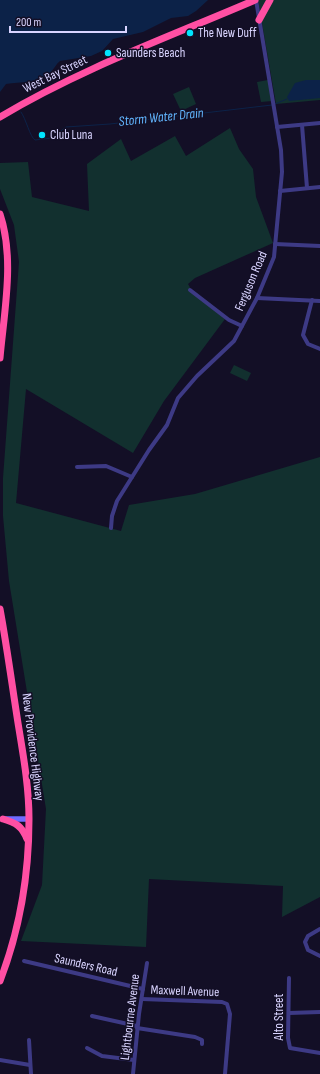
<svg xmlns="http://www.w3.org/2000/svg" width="320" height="1074" viewBox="0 0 320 1074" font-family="'Sofia Sans Condensed',sans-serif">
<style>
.green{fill:#12302f}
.water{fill:#0c2248}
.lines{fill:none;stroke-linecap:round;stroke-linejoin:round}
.stream{stroke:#0c2248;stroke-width:1}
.street{stroke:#3d3a85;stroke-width:4}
.secondary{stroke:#6f6bff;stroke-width:5.5}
.highway{stroke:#ff4fa3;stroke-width:7}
.poi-dot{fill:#00e5ff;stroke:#130f26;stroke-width:1.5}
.labels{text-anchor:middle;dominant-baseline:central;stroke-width:3;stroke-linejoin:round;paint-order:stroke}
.poi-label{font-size:13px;fill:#d9d4ff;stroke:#130f26;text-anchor:start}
.street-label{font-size:13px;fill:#d9d4ff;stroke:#130f26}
.water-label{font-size:14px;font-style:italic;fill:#62b6ff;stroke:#130f26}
</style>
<rect width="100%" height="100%" fill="#130f26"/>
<g class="green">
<path d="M258,0h62v100l-44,4z"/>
<path d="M268,80l4,21 -11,1 -4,-20z"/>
<path d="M189,87l7,17 -15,7 -8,-17z"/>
<path d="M230,128l9,21 14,20 3,28 17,46 -78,35 -7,6 4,7 33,28 -61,82 -31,52 -107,-64 -10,114 105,28 8,-26 66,-11 125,-37v440l-38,20 1,-31 -134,-7 -3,68 -125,-6 21,-56 4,-76 -37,-228 -6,-65v-38l16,-216 -5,-37 -14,-36v-26l28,-1 4,35 57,14 -2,-47 34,-25 10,22 44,-25 11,20z"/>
<path d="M234,365l17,8 -4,8 -17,-8z"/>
</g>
<g class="water">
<path d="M0,0h208l-12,11 -8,5 -17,2 -28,14 -30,7 -11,12 -11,5 -31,5c-4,3 -6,8 -10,12 -13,10 -29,9 -44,11l-6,8z"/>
<path d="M306,80h14v18l-31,3 -2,-4 8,-14z"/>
</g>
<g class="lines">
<g class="stream">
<path d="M275,104l12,-5"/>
<path d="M21,112c5,7 9,25 14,28l17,-2 14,-11 44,-3 162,-19"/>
</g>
<g class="street">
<path d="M302,125l5,63"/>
<path d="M277,127l43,-4"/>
<path d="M280,191l40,-4"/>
<path d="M275,244l45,2"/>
<path d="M190,290l39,30 13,6"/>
<path d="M257,298l63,3"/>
<path d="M312,300l-9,35 5,9 12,5"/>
<path d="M77,467l29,-1 26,11"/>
<path d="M111,528l1,-12 5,-15 32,-51 18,-25 11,-27 19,-22 37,-35 23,-43 17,-41 8,-85 -1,-22 -25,-150"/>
<path d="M320,929l-12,7 -3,6 3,8 12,6"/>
<path d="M24,961l119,28"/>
<path d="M289,978l-1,60 2,10 30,5"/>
<path d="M142,999l80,3 5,2 3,10 -5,60"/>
<path d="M289,1013l31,-1"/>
<path d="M92,1016l45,10"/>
<path d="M137,1028l58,9 7,3v4"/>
<path d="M29,1040l2,34"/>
<path d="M87,1048l15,8 32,4"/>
<path d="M0,1060l30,5"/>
<path d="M133,1074l6,-60 8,-51"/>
</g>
<path class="secondary" d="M6,819h23"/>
<g class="highway">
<path d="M259,20l11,-20"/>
<path d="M0,117c80,-48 169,-80 255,-117"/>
<path d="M0,214c15,45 4,98 0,144"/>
<path d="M0,609c7,38 12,76 18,114 5,31 11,63 11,96 0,56 -9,110 -29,162"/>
<path d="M3,819c13,4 19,7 24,20"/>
</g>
</g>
<g class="poi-dot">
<circle cx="190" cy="33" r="4"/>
<circle cx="108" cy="53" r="4"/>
<circle cx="42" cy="135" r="4"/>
</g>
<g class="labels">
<g class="poi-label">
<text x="198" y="33">The New Duff</text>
<text x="116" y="53">Saunders Beach</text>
<text x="50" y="135">Club Luna</text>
</g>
<g class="street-label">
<text transform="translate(55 74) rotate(-26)">West Bay Street</text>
<text transform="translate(251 281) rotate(-67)">Ferguson Road</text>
<text transform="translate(33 747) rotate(83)">New Providence Highway</text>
<text transform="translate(86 965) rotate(13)">Saunders Road</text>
<text transform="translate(185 991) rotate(2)">Maxwell Avenue</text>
<text transform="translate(130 1017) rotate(-83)">Lightbourne Avenue</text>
<text transform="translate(279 1017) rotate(-90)">Alto Street</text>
</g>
<g class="water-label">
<text transform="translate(161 117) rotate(-6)">Storm Water Drain</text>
</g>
</g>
<path d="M10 26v6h116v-6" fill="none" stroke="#d9d4ff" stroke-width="2"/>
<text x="16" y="26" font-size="12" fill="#d9d4ff" stroke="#130f26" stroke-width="3" paint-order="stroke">200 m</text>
</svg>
